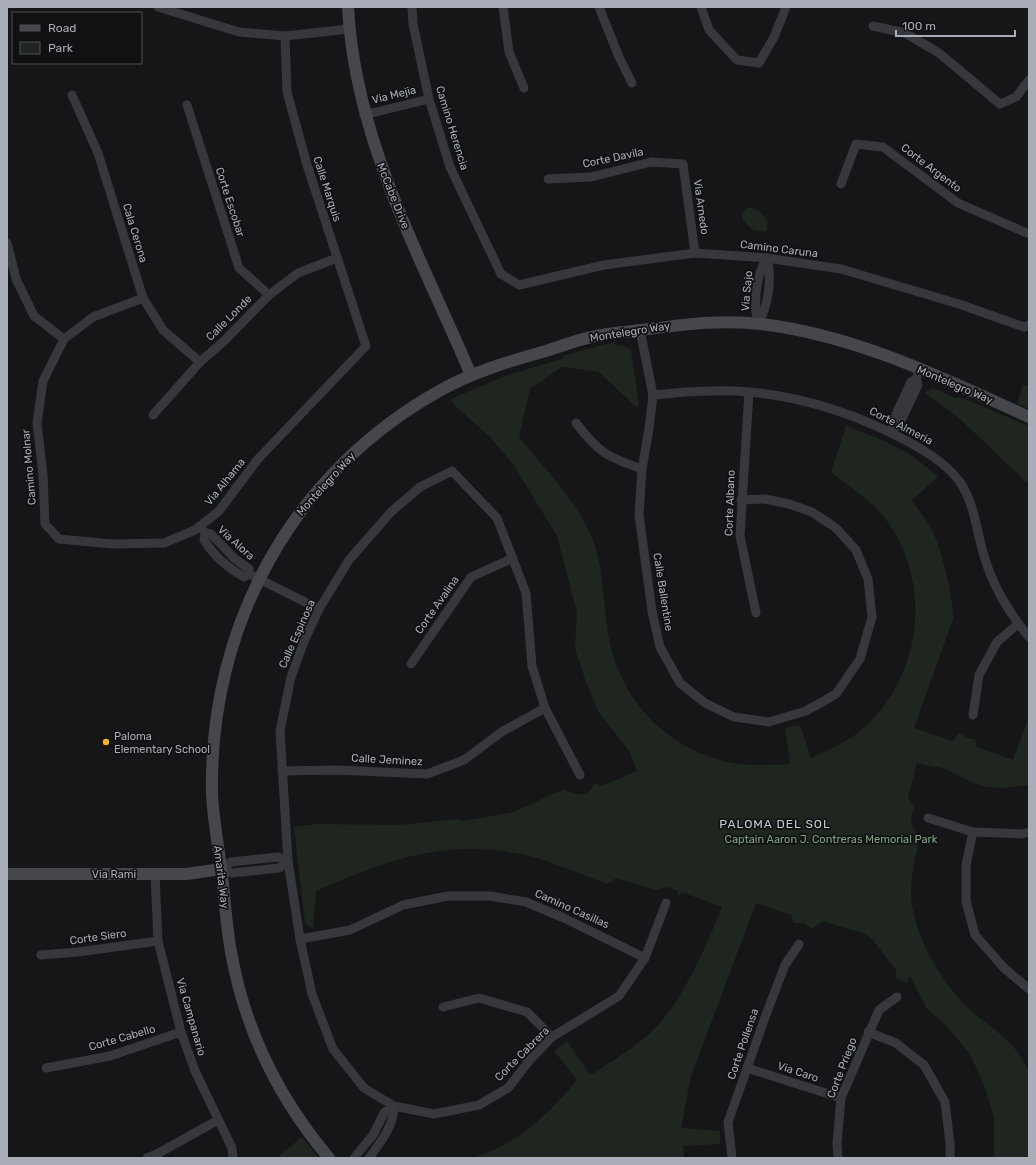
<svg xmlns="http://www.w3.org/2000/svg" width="1036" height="1165" viewBox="0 0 1036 1165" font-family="Rubik,sans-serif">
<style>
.green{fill:#1e261f}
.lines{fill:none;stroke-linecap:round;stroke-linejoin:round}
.street{stroke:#37383d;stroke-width:9}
.secondary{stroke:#45474d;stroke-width:12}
.poi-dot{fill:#f2b134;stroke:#111113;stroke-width:1.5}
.labels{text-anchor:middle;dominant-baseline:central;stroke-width:3.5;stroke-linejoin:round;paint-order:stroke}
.street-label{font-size:11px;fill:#a8adb8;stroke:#111113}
.poi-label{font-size:11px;fill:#a8adb8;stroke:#111113;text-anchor:start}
.park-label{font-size:11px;fill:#7fa381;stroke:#111113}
.neighbourhood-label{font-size:12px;letter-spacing:1px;fill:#c9ccd4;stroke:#111113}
</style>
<rect width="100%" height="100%" fill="#161618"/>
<g class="green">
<path d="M750,207c8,2 14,7 18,14l-2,11 -13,-2 -10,-9 -1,-6 3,-6z"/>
<path d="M614,342l2,4 5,-1 10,5 8,56 -3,1 -37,-35 -37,-5 -32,22 -11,48c27,34 62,67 76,109 10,32 8,66 15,98 14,61 61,107 122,119 19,3 39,2 58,1l-5,-36 15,-3 11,33c19,-9 39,-17 55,-32 59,-55 67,-151 14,-214 -14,-15 -33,-27 -49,-40l15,-46c33,12 66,25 92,51l-26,23c6,9 13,18 19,28 10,19 23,70 22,91l-39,109 38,13 7,-8 11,6h5l2,8 36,13 16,-43v68l-27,3 -15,-1 -14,-4 -27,-14 -29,-6 -9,34 7,11c-7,10 -3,21 5,28 -5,23 -11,46 -8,69 5,35 31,79 56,103 23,21 47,32 60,62 3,8 1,19 1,27 0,21 0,41 0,61h-35v-40l-9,-30 -15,-34 -28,-33 -15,-12 -17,-33 -3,7 -11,-5v-8l-24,-31 -7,-5 -42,-13 -11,8 -8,-6h-10l-3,-8 -35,-12 -65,173 -10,52 39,3v13l-37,2 1,12h-214c43,-10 79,-44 107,-78l-23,-29 13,-10 22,32 3,1c25,-16 54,-33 72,-56 23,-28 45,-78 58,-111l-38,-14 -5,2 -2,-4 -9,-4 -13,3 -39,-12 -8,6c-28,-10 -55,-22 -83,-29 -77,-18 -140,6 -209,36l-3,38 -8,-6 -11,-96 22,-3 83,1 59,-6 5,2 51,-9 50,-23c10,7 26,9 30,-6l8,3 35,-15 -8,-20 -31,-40 -12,-29 -11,-33 2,-37 -20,-76 -44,-72 -23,-27 -36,-32 -3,-6 54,-23 57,-17 3,-4z"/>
<path d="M1023,385h6v24l-12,-6z"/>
<path d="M933,388l22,10 5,-1 69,29v53l-3,3 -67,-64 -35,-26z"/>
<path d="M302,1137l17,21h-39v-3z"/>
</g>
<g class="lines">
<g class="street">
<path d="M158,7l81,25 46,4 64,-7"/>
<path d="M412,7l1,17 16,75 21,68 51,107 18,11 85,-20 91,-12 72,5 74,11 118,35 65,23 5,-2"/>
<path d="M503,7l6,45 15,36"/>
<path d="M599,7l20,50 13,26"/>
<path d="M701,7l8,23 28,30 22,3 15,-26 12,-30"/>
<path d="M873,26l32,7 34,20 61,51 16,-7 13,-17"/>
<path d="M72,95l26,58 45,145 20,32 37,32"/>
<path d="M187,105l52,163 30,27"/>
<path d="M364,115l65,-16"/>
<path d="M548,179l43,-2 60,-15 32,2 12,89"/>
<path d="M841,184l15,-40 27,3 75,56 71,31"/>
<path d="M7,243l9,36 18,37 30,23"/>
<path d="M143,298l-50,19 -29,22 -21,42 -6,42 6,52 2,49 14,15 54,5 51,-1 31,-13 24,-19 39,-52 108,-113 -59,-181 -20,-73 -2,-56"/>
<path d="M758,323c-5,-19 -2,-48 9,-65"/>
<path d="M758,323c11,-17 14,-46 9,-65"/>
<path d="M640,330l13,65 -4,34 -7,40 -3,46 13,96 8,36 20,36 25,20 29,14 35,5 37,-11 30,-17 24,-35 12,-42 -4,-38 -12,-29 -20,-22 -24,-16 -23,-8 -24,-5 -24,1"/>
<path d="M749,392l-9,144 16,77"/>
<path d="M653,395c31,-3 64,-6 96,-3 56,5 109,23 158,49 20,11 44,25 56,46 12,21 14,46 21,69 9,31 25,57 45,81"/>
<path d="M153,415l47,-53 23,-20 46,-47 29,-22 39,-15"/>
<path d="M576,423c22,29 31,34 66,46"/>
<path d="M894,428l-2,-5 19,-41 5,-3 4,-10"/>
<path d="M893,432l1,-4 5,-3 19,-40 -2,-6"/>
<path d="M200,526l5,7 -1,7c11,17 23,27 40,37l5,-3"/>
<path d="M205,533l6,1 23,24 15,11v5"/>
<path d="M249,574l70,35"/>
<path d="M411,664l60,-87 42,-19"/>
<path d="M973,715l6,-40 18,-33 21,-18"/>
<path d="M282,771l53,-1 92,4 37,-14 39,-29 42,-23"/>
<path d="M580,775l-35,-67 -13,-42 -6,-73 -29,-75 -45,-47 -32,16 -29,25 -42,48 -30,49 -14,30 -14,38 -11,54 8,130 12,78 12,55 21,55 31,39 30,18 40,8 45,-9 29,-17 21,-27 23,-24 67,-41 26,-38 21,-55"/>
<path d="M928,818l45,14 49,2 7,-2"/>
<path d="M973,832l-7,33v36l9,34 29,33 25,21"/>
<path d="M221,869l11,4 47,-5 9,-7"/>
<path d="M221,869l10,-7 47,-5 10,4"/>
<path d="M155,874l3,67 23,91 14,39 37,77 1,10"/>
<path d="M300,939l50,-9 53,-25 45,-9h42l36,6 38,16 81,40"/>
<path d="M41,955l37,-3 80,-11"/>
<path d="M443,1007l36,-9 48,14 25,25"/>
<path d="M868,1032l28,11 28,22 21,37 5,41v15"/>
<path d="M46,1068l64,-12 71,-24"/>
<path d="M747,1068l94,30"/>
<path d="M147,1158l10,-4 61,-34"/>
<path d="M354,1158l19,-23 11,-22 10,-7"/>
<path d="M369,1158c11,-15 25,-32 25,-52"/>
<path d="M732,1158l-4,-36 39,-110 18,-47 14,-21"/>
<path d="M838,1158l-1,-15 4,-45 38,-88 18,-13"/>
</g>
<g class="secondary">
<path d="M348,7c7,133 72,248 123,368"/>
<path d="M7,874h180l34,-5"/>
<path d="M329,1158c-49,-58 -83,-126 -97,-201 -6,-29 -7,-59 -11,-89 -3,-25 -8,-50 -9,-75 -3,-168 81,-321 229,-403 32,-18 69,-29 105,-39 16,-5 33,-12 50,-15 15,-3 30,-4 45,-6 40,-5 79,-11 120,-6 94,11 182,54 268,93"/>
</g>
</g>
<circle class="poi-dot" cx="106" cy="742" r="4"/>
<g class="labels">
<g class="street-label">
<text transform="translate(394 95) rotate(-14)">Via Mejia</text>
<text transform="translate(452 128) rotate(73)">Camino Herencia</text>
<text transform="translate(613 158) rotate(-12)">Corte Davila</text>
<text transform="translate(931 168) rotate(37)">Corte Argento</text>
<text transform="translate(327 189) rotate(72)">Calle Marquis</text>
<text transform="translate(393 196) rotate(68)">McCabe Drive</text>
<text transform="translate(230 202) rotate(72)">Corte Escobar</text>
<text transform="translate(701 207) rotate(82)">Via Arnedo</text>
<text transform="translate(135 233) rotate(73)">Cala Cerona</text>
<text transform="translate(779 249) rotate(7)">Camino Caruna</text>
<text transform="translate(747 291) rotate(-85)">Via Sajo</text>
<text transform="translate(229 318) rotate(-45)">Calle Londe</text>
<text transform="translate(630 332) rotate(-9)">Montelegro Way</text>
<text transform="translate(955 385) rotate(23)">Montelegro Way</text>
<text transform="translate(901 426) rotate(27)">Corte Almeria</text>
<text transform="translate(29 467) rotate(-95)">Camino Molnar</text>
<text transform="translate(225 482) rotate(-51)">Via Alhama</text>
<text transform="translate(326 484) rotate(-48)">Montelegro Way</text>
<text transform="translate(730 503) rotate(-88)">Corte Albano</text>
<text transform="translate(236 543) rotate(42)">Via Alora</text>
<text transform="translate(663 592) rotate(81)">Calle Ballentine</text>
<text transform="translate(437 605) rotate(-55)">Corte Avalina</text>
<text transform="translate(297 634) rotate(-66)">Calle Espinosa</text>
<text transform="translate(387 760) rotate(3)">Calle Jeminez</text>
<text x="114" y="874">Via Rami</text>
<text transform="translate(221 877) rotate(83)">Amarita Way</text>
<text transform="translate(572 909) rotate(24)">Camino Casillas</text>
<text transform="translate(98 937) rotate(-8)">Corte Siero</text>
<text transform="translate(191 1017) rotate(74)">Via Campanario</text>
<text transform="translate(122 1038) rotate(-16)">Corte Cabello</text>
<text transform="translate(743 1044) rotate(-71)">Corte Pollensa</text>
<text transform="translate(522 1054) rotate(-45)">Corte Cabrera</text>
<text transform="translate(842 1068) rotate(-69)">Corte Priego</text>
<text transform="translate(798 1072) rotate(18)">Via Caro</text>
</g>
<g class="poi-label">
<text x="114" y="736">Paloma<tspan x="114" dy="13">Elementary School</tspan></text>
</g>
<g class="park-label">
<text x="831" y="839">Captain Aaron J. Contreras Memorial Park</text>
</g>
<g class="neighbourhood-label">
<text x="775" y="824">PALOMA DEL SOL</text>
</g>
</g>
<rect width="1036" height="1165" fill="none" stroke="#a8adb8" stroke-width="16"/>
<rect x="12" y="12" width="130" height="52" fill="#111113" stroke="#4d4f55"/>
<rect x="20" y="25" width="20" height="6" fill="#45474d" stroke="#4d4f55"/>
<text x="48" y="32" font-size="12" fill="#a8adb8">Road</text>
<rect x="20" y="42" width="20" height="12" fill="#1e261f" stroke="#4d4f55"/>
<text x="48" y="52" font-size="12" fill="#a8adb8">Park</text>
<path d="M896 30v6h119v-6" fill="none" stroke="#a8adb8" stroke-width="2"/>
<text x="902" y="30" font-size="12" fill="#a8adb8" stroke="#111113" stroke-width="3" paint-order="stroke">100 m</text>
</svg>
